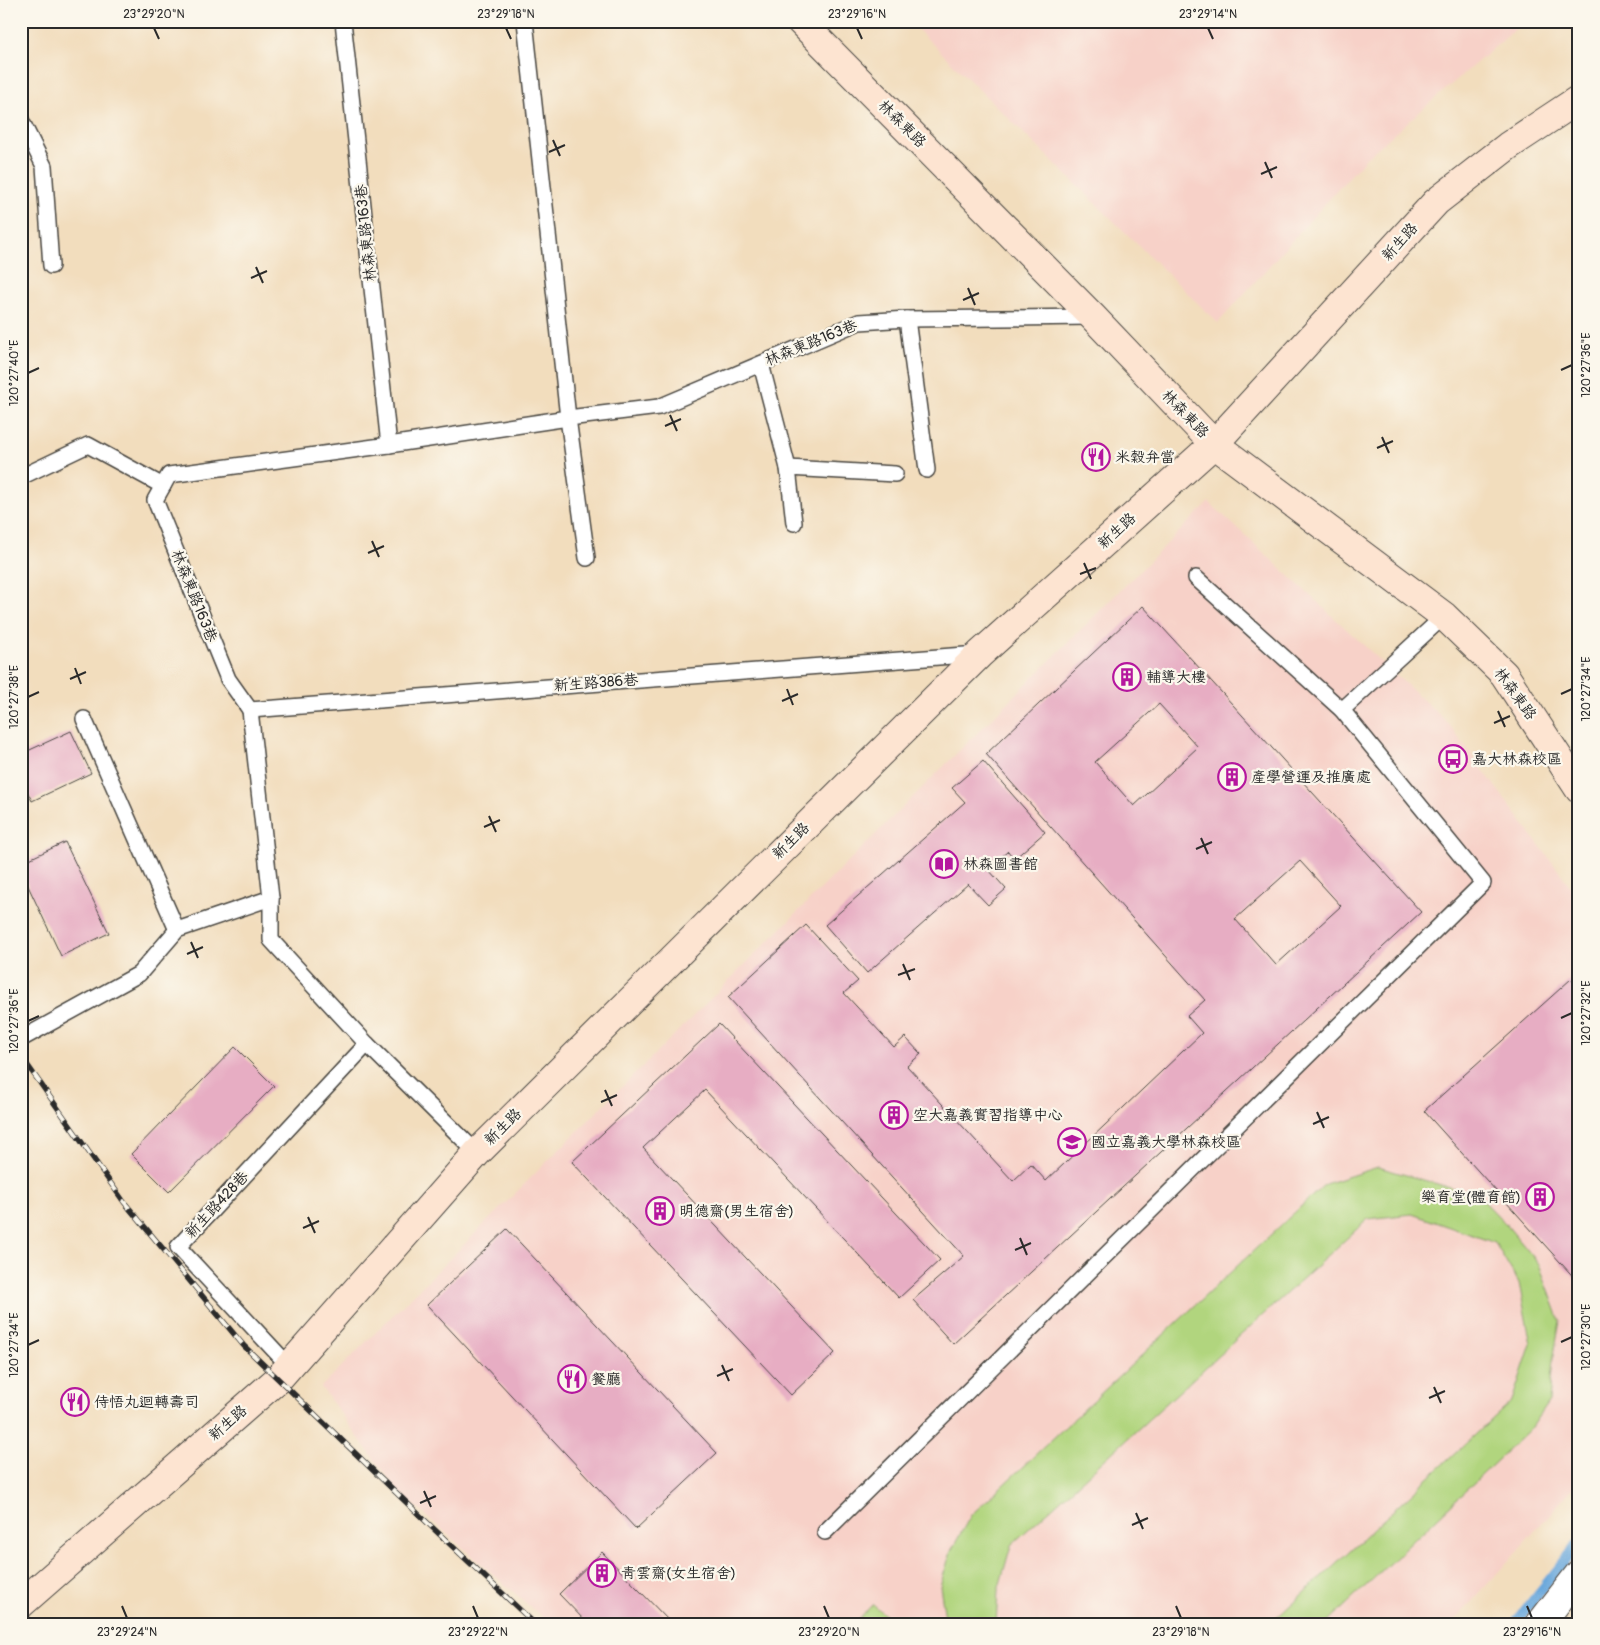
<svg xmlns="http://www.w3.org/2000/svg" width="1600" height="1645" viewBox="0 0 1600 1645" font-family="Pangolin,'LXGW WenKai TC',sans-serif">
<style>
.built{fill:#f7d1c8}
.green{fill:#b1d57e;stroke:#6e8054}
.lines{fill:none;stroke-linecap:round;stroke-linejoin:round}
.stream{stroke:#6aa8dc;stroke-width:10}
.building{fill:#e7adc3;fill-rule:evenodd}
.lane-casing{stroke:#494641;stroke-width:18}
.street-casing{stroke:#494641;stroke-width:30}
.secondary-casing{stroke:#494641;stroke-width:30}
.lane{stroke:#fff;stroke-width:15}
.street{stroke:#fff;stroke-width:28}
.secondary{stroke:#fde4d1;stroke-width:28}
.rail-casing{stroke:#2b2b2b;stroke-width:5.5}
.rail{stroke:#fbf7ec;stroke-width:4;stroke-dasharray:11;stroke-linecap:butt}
.ticks{fill:none;stroke:#2b2b2b;stroke-width:2}
.labels{text-anchor:middle;dominant-baseline:central;stroke-width:4.5;stroke-linejoin:round;paint-order:stroke}
.street-label{font-size:15px;fill:#2b2b2b;stroke:#fbf7ec}
.poi-label{font-size:15px;fill:#2b2b2b;stroke:#fbf7ec;text-anchor:start}
.neatline{fill:none;stroke:#2b2b2b;stroke-width:2}
.ticks-label{font-size:12px;text-anchor:middle;fill:#2b2b2b}
</style>
<rect width="100%" height="100%" fill="#fbf7ec"/>
<filter id="ink" filterUnits="userSpaceOnUse"><feTurbulence type="fractalNoise" baseFrequency=".02" numOctaves="2"/><feDisplacementMap in="SourceGraphic" scale="10" xChannelSelector="R" yChannelSelector="G"/><feConvolveMatrix kernelMatrix="1 2 1 2 8 2 1 2 1" color-interpolation-filters="sRGB"/></filter>
<filter id="wash" filterUnits="userSpaceOnUse"><feTurbulence type="fractalNoise" baseFrequency=".0096" numOctaves="4" result="noise"/><feDisplacementMap in="SourceGraphic" scale="20" xChannelSelector="R" yChannelSelector="G"/><feGaussianBlur stdDeviation="1.12" result="paint"/><feColorMatrix in="noise" values="0 0 0 0 0 0 0 0 0 0 0 0 0 0 0 0 0 1.4 0 .05"/><feComposite in="paint" operator="in"/></filter>
<g filter="url(#wash)">
<rect width="100%" height="100%" fill="#f2ddbd"/>
<g class="built">
<path d="M909,21h616l-158,136 -149,166z"/>
<path d="M1209,502l238,220 132,176v583l-127,143h-902l-153,-134 -76,-103z"/>
</g>
<g class="green">
<path d="M1378,1167l63,18 35,8 29,30 34,41 21,57 -7,39 -4,41 -20,29 -203,194h-56l242,-223 19,-57 -12,-61 -24,-40 -83,-29 -44,5 -357,326 -13,46 -2,33h-50l-6,-38 11,-35 20,-36 354,-331z"/>
<path d="M873,1604l22,20h-41z"/>
</g>
<g class="lines">
<path class="stream" d="M1514,1624l65,-81"/>
</g>
<g id="blocks">
<g class="building">
<path d="M1143,606l278,306 -468,432 -40,-44 51,-44 -236,-259 78,-72 52,56 -14,12 50,54 11,-10 16,17 -14,12 106,115 18,-17 15,17 156,-148 -15,-17 18,-16 -219,-246zM1159,704l39,43 -64,59 -39,-44zM1300,861l41,45 -65,59 -41,-46z"/>
<path d="M71,731l20,42 -59,28 -11,-22v-25z"/>
<path d="M983,761l62,71 -31,27 -6,-8 -20,18 18,20 -18,16 -20,-21 -101,89 -42,-48 140,-123 -13,-14z"/>
<path d="M65,842l44,91 -48,23 -40,-85v-8z"/>
<path d="M1571,979l8,9v295l-155,-172z"/>
<path d="M719,1024l221,236 -41,38 -194,-208 -62,58 192,205 -44,42 -219,-233z"/>
<path d="M235,1047l39,39 -105,106 -38,-38z"/>
<path d="M507,1229l210,224 -81,76 -209,-224z"/>
<path d="M602,1552l70,72h-84l-29,-30z"/>
</g>
</g>
</g>
<g filter="url(#ink)">
<use href="#blocks" fill-opacity="0" stroke="#494641" stroke-width="1"/>
<g class="lines">
<defs>
<g id="lane">
<path d="M343,21l46,424"/>
<path d="M525,21l43,397 19,140"/>
<path d="M21,120l23,46 7,100"/>
<path d="M907,319l20,151"/>
<path d="M761,364l27,104 6,55"/>
<path d="M788,468l107,6"/>
<path d="M21,477l67,-32 75,41"/>
<path d="M978,654l-728,56 -22,-31 -73,-179 14,-25 220,-30 179,-27 91,-11 200,-85 48,-3 186,-2"/>
<path d="M1342,710l102,-94"/>
<path d="M84,719l93,211"/>
<path d="M271,898v42l96,104 110,109"/>
<path d="M21,1039l118,-65 38,-44 94,-32 -21,-188"/>
<path d="M289,1366l-111,-119 189,-203"/>
<path d="M825,1532l658,-649 -141,-173 -146,-132"/>
</g>
<path id="street" d="M1540,1624l39,-50"/>
<g id="secondary">
<path d="M800,21l293,296 121,127 230,172 60,58 75,115"/>
<path d="M21,1604l257,-225 199,-226 503,-499 234,-210 222,-242 72,-56 71,-47"/>
</g>
</defs>
<use href="#lane" class="lane-casing"/>
<use href="#street" class="street-casing"/>
<use href="#secondary" class="secondary-casing"/>
<use href="#lane" class="lane"/>
<use href="#street" class="street"/>
<use href="#secondary" class="secondary"/>
<defs>
<path id="rail" d="M21,1056l103,146 120,144 191,184 100,94"/>
</defs>
<use href="#rail" class="rail-casing"/>
<use href="#rail" class="rail"/>
</g>
</g>
<path class="ticks" d="M154,28l5,11M506,28l5,11M857,28l5,11M1208,28l5,11M553,140l7,16M549,152l16,-7M1265,162l7,16M1261,174l16,-7M256,267l7,16M251,278l16,-7M968,288l7,17M963,300l16,-7M1561,370l11,-5M28,373l11,-5M670,415l7,16M665,426l16,-7M1382,437l7,16M1377,448l16,-7M372,541l7,16M368,553l16,-7M1084,563l7,16M1080,574l16,-6M75,668l6,16M70,679l16,-7M787,689l6,16M1561,694l11,-5M28,697l11,-5M782,701l16,-7M1498,711l7,16M1494,723l16,-7M489,816l7,16M484,827l16,-7M1201,838l7,16M1196,849l16,-7M191,942l7,16M187,954l16,-7M903,964l7,16M898,975l17,-6M1561,1018l11,-5M28,1021l11,-5M605,1090l7,16M601,1102l16,-7M1317,1112l7,16M1313,1124l16,-7M308,1217l7,16M303,1228l16,-7M1020,1238l7,17M1015,1250l16,-7M1561,1342l11,-5M28,1345l11,-5M722,1365l7,16M717,1376l16,-7M1434,1387l7,16M1429,1398l16,-7M424,1491l7,16M420,1503l16,-7M1136,1513l7,16M1132,1525l16,-7M122,1606l5,12M473,1606l5,12M824,1606l5,12M1176,1606l5,12M1527,1606l5,12"/>
<defs>
<symbol id="restaurant-ring" viewBox="-11 -11 22 22"><circle r="9.5" fill="#fbf7ec" stroke="#b5179e" stroke-width="1.5"/><path d="M-5-6h1v4h1v-4h1v4h1v-4h1v5L-1.5 .5V6h-2V.5L-5-1ZM5-6V6H3V1.5H1.5Q1.5-4 5-6Z" fill="#b5179e"/></symbol>
<symbol id="building-ring" viewBox="-11 -11 22 22"><circle r="9.5" fill="#fbf7ec" stroke="#b5179e" stroke-width="1.5"/><path d="M-4-6H4V6H1V3H-1V6H-4ZM-2.5-4.3h1.7v1.8h-1.7ZM.8-4.3h1.7v1.8H.8ZM-2.5-1h1.7V.8h-1.7ZM.8-1h1.7V.8H.8Z" fill="#b5179e"/></symbol>
<symbol id="bus-ring" viewBox="-11 -11 22 22"><circle r="9.5" fill="#fbf7ec" stroke="#b5179e" stroke-width="1.5"/><path d="M-5-6H5V4H4V6H2V4H-2V6H-4V4H-5ZM-3.5-4V0h7V-4ZM-3.5 1.2v1.5H-2V1.2ZM2 1.2v1.5H3.5V1.2Z" fill="#b5179e"/></symbol>
<symbol id="library-ring" viewBox="-11 -11 22 22"><circle r="9.5" fill="#fbf7ec" stroke="#b5179e" stroke-width="1.5"/><path d="M-6-4Q-3-5.5-.7-3.5V5Q-3 3-6 4ZM6-4Q3-5.5 .7-3.5V5Q3 3 6 4Z" fill="#b5179e"/></symbol>
<symbol id="university-ring" viewBox="-11 -11 22 22"><circle r="9.5" fill="#fbf7ec" stroke="#b5179e" stroke-width="1.5"/><path d="M0-5L7-2L0 1L-7-2ZM-4 1L0 2.5L4 1V4Q0 6-4 4Z" fill="#b5179e"/></symbol>
</defs>
<g fill-rule="evenodd">
<use href="#restaurant-ring" x="1080" y="441" width="32" height="32"/>
<use href="#building-ring" x="1111" y="661" width="32" height="32"/>
<use href="#bus-ring" x="1437" y="743" width="32" height="32"/>
<use href="#building-ring" x="1216" y="761" width="32" height="32"/>
<use href="#library-ring" x="928" y="848" width="32" height="32"/>
<use href="#building-ring" x="878" y="1099" width="32" height="32"/>
<use href="#university-ring" x="1056" y="1126" width="32" height="32"/>
<use href="#building-ring" x="1524" y="1181" width="32" height="32"/>
<use href="#building-ring" x="644" y="1195" width="32" height="32"/>
<use href="#restaurant-ring" x="556" y="1363" width="32" height="32"/>
<use href="#restaurant-ring" x="59" y="1386" width="32" height="32"/>
<use href="#building-ring" x="586" y="1557" width="32" height="32"/>
</g>
<g class="labels">
<g class="street-label">
<text transform="translate(902 124) rotate(45)">林森東路</text>
<text transform="translate(366 233) rotate(-96)">林森東路163巷</text>
<text transform="translate(1400 242) rotate(-48)">新生路</text>
<text transform="translate(811 343) rotate(-22)">林森東路163巷</text>
<text transform="translate(1185 414) rotate(46)">林森東路</text>
<text transform="translate(1117 531) rotate(-42)">新生路</text>
<text transform="translate(194 596) rotate(68)">林森東路163巷</text>
<text transform="translate(596 683) rotate(-4)">新生路386巷</text>
<text transform="translate(1515 694) rotate(54)">林森東路</text>
<text transform="translate(791 841) rotate(-45)">新生路</text>
<text transform="translate(503 1127) rotate(-45)">新生路</text>
<text transform="translate(217 1205) rotate(-47)">新生路428巷</text>
<text transform="translate(228 1423) rotate(-41)">新生路</text>
</g>
<g class="poi-label">
<text x="1115" y="457">米穀弁當</text>
<text x="1146" y="677">輔導大樓</text>
<text x="1472" y="759">嘉大林森校區</text>
<text x="1251" y="777">產學營運及推廣處</text>
<text x="963" y="864">林森圖書館</text>
<text x="913" y="1115">空大嘉義實習指導中心</text>
<text x="1091" y="1142">國立嘉義大學林森校區</text>
<text x="1521" y="1197" text-anchor="end">樂育堂(體育館)</text>
<text x="679" y="1211">明德齋(男生宿舍)</text>
<text x="591" y="1379">餐廳</text>
<text x="94" y="1402">侍悟丸迴轉壽司</text>
<text x="621" y="1573">青雲齋(女生宿舍)</text>
</g>
</g>
<rect width="1600" height="1645" fill="none" stroke="#fbf7ec" stroke-width="55"/>
<rect x="28" y="28" width="1544" height="1590" class="neatline"/>
<g class="ticks-label">
<text x="154" y="18">23°29'20"N</text>
<text x="506" y="18">23°29'18"N</text>
<text x="857" y="18">23°29'16"N</text>
<text x="1208" y="18">23°29'14"N</text>
<text transform="translate(1586 365) rotate(-90)" y="4">120°27'36"E</text>
<text transform="translate(14 373) rotate(-90)" y="4">120°27'40"E</text>
<text transform="translate(1586 689) rotate(-90)" y="4">120°27'34"E</text>
<text transform="translate(14 697) rotate(-90)" y="4">120°27'38"E</text>
<text transform="translate(1586 1013) rotate(-90)" y="4">120°27'32"E</text>
<text transform="translate(14 1021) rotate(-90)" y="4">120°27'36"E</text>
<text transform="translate(1586 1337) rotate(-90)" y="4">120°27'30"E</text>
<text transform="translate(14 1345) rotate(-90)" y="4">120°27'34"E</text>
<text x="127" y="1636">23°29'24"N</text>
<text x="478" y="1636">23°29'22"N</text>
<text x="829" y="1636">23°29'20"N</text>
<text x="1181" y="1636">23°29'18"N</text>
<text x="1532" y="1636">23°29'16"N</text>
</g>
</svg>
